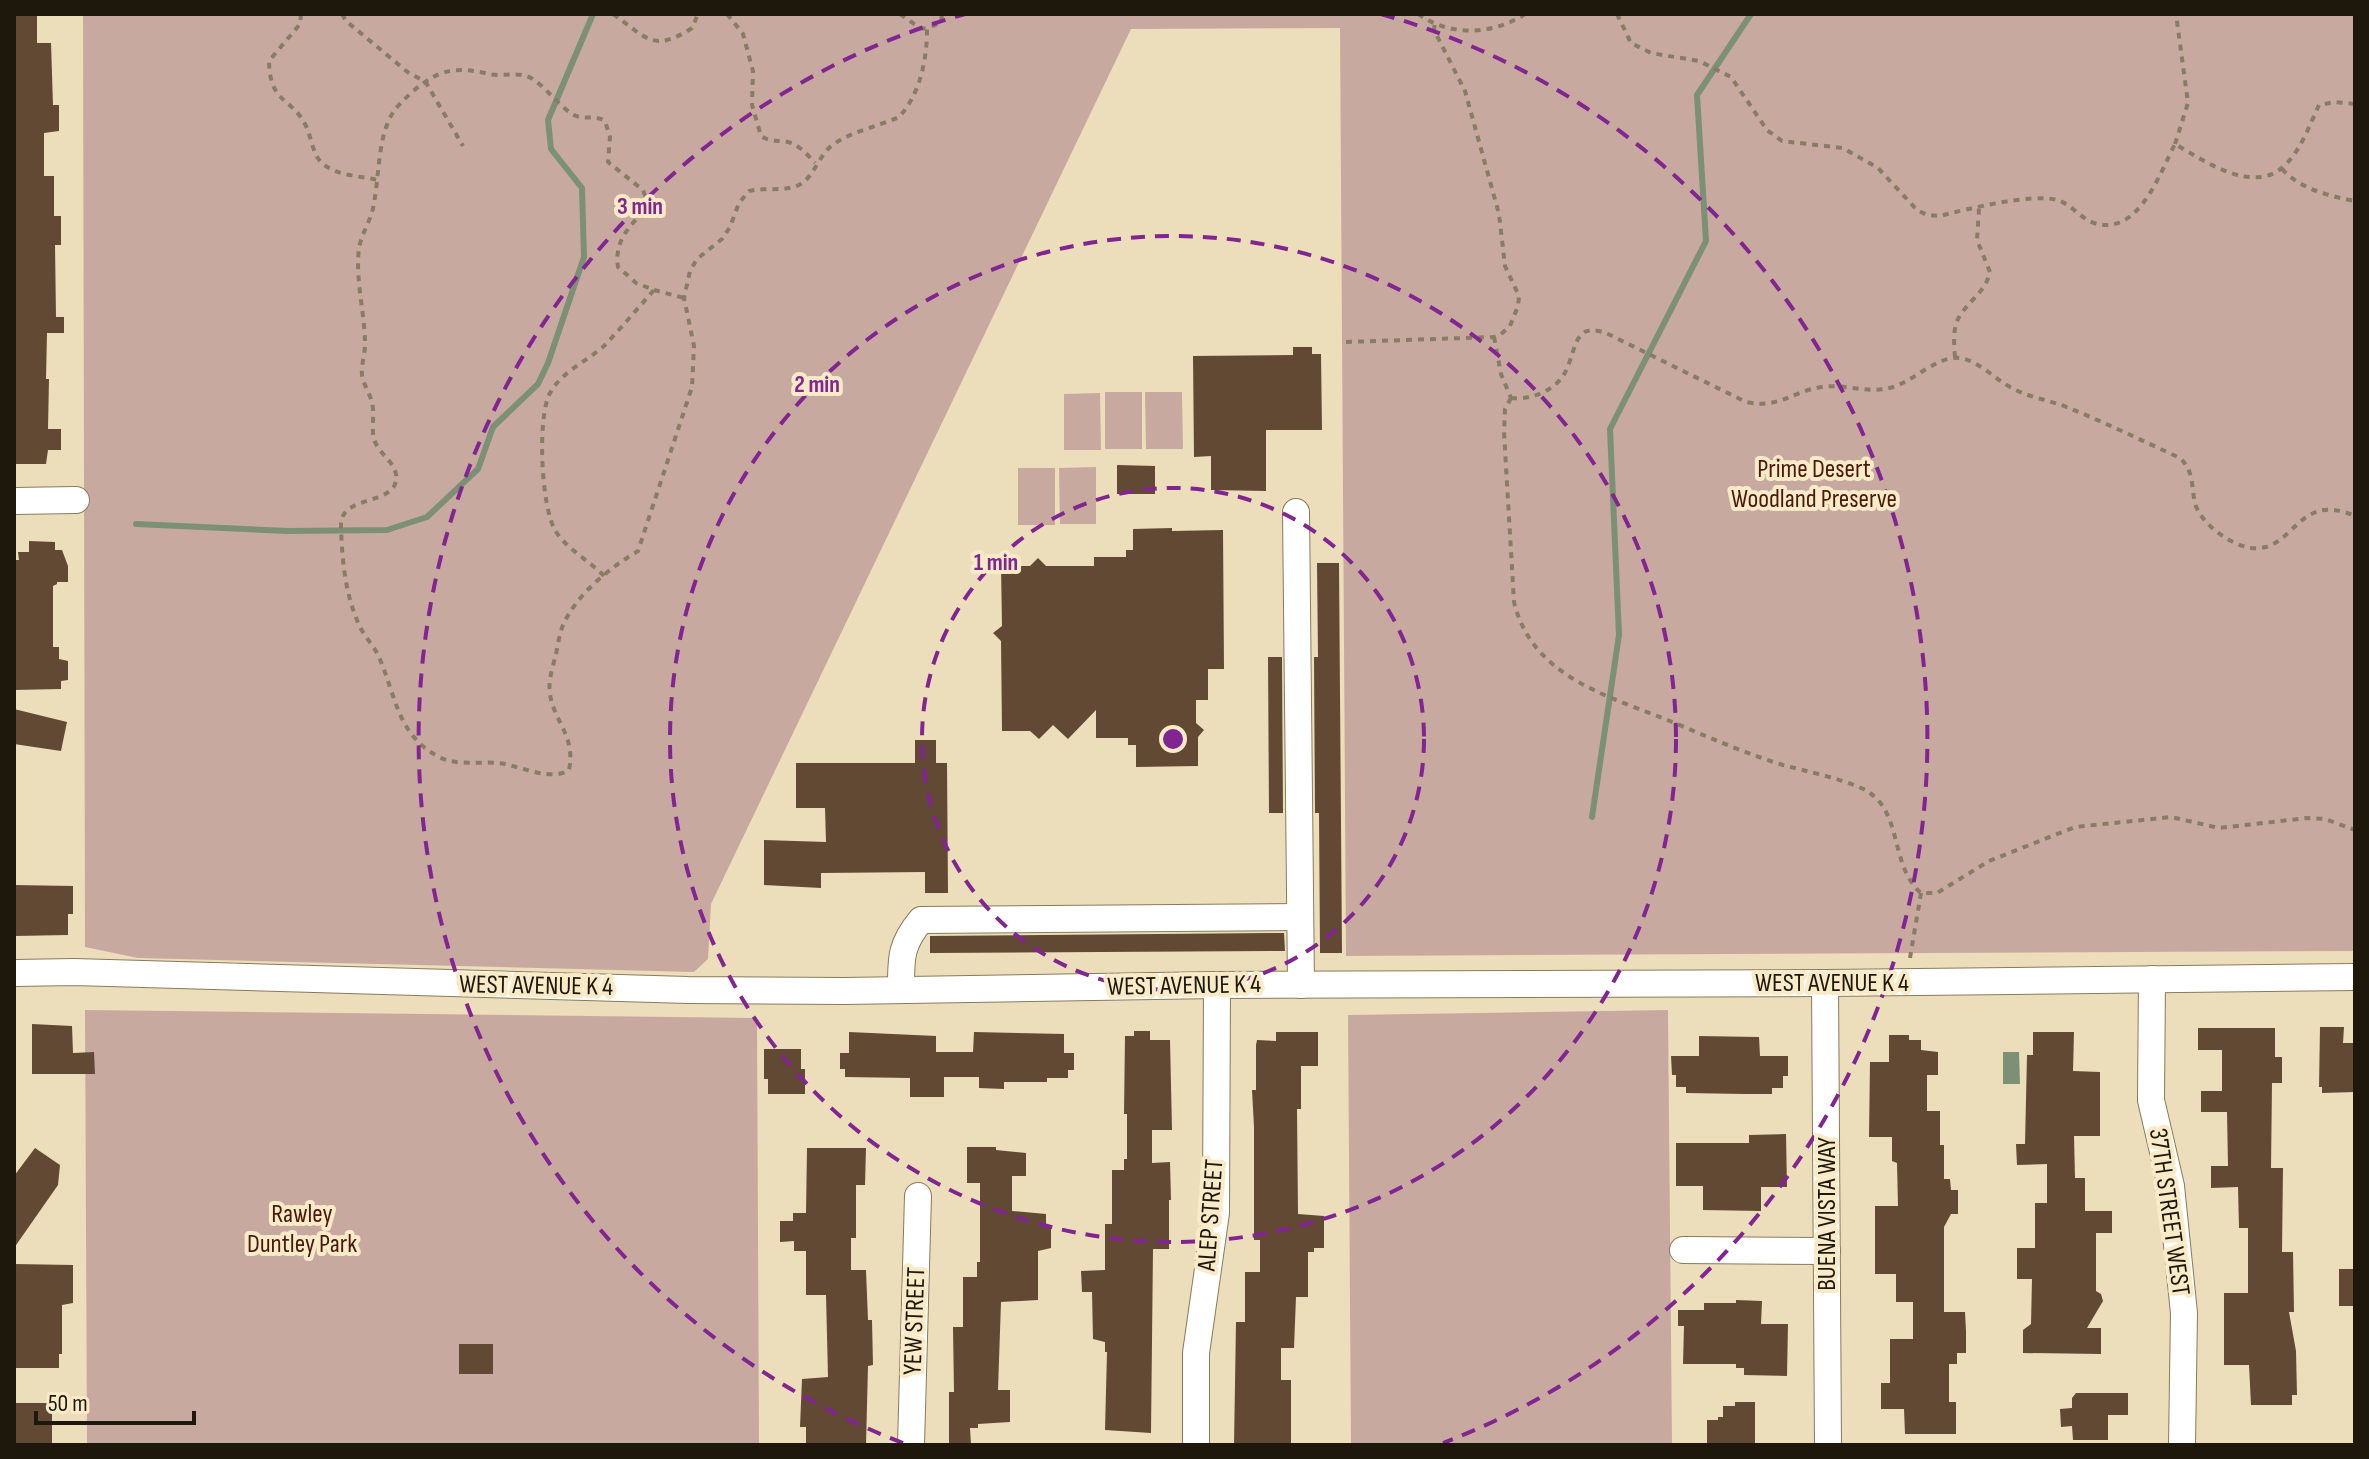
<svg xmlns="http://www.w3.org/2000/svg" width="2369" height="1459" viewBox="0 0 2369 1459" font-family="'Sofia Sans Condensed',sans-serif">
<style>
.green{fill:#c8a9a0}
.water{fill:#7c9075}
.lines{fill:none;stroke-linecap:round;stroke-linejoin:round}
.stream{stroke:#7c9075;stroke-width:6}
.building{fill:#614934}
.minor-casing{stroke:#887b5b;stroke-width:28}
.path{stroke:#877c64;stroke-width:4;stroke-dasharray:6 6;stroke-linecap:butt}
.minor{stroke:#fff;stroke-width:26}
.ring{fill:none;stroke:#812591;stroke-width:4;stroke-dasharray:14 10}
.labels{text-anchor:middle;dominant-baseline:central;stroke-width:8;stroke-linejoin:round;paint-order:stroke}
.park-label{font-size:26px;fill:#48190c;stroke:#faebc8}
.street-label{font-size:26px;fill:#1e180c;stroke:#faebc8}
.centre{fill:#812591;stroke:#faebc8;stroke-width:4}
.ring-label{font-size:24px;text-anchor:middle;font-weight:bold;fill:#812591;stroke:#faebc8;stroke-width:8;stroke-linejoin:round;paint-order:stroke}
</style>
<rect width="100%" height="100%" fill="#eddebb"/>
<g class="green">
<path d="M83,14h2272v937l-1009,5 -6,-928 -209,1 -420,875 -3,55 -14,13 -556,-14 -53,-11z"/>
<rect x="1105" y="392" width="37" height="57"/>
<path d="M1145,392h37l1,57h-37z"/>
<path d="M1100,393l1,57h-37v-56z"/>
<path d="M1096,467v57h-36l-1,-56z"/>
<rect x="1018" y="468" width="37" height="57"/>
<path d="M85,1010l672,8 2,427h-672z"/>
<path d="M1668,1010l4,435h-321l-3,-430z"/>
</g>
<path class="water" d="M2003,1052h16l1,32h-17z"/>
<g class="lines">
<g class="stream">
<path d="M136,524l151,7 100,-1 40,-13 51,-48 15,-42 45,-43 10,-21 36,-106 -2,-69 -31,-39 -3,-29 45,-106"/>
<path d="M1592,817l27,-182 -9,-206 96,-188 -9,-146 54,-81"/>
</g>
</g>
<g class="building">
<path d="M14,14h23v29h14l2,62h6v26l-15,2v43h10v40h7v29h-6l1,72h8v16h-17l-1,46h3l-1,50h13v21h-13l-2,14h-32z"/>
<path d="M1293,347h19v7h9l1,76h-56v61l-55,-1v-34l-17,1 -1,-101 100,-1z"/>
<path d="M1117,465l38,1v28h-38z"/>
<path d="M1172,528v3l51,-1 1,139h-16v31h-12v23l8,7 -6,7v29l-62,1v-22h-8v-7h-32v-28l-28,29 -15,-14 -14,14 -9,-8h-28l-1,-90 -8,-8 9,-7 -1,-60h29l8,-8 8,8h48v-9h32v-7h7v-21z"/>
<path d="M29,541l26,1v8h7l6,16v16h-11v2l-4,2v61h6v12l9,2v19l-7,1v8l-47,1v-130h5l-1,-8h11z"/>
<path d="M1317,563h22l3,390h-22l-1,-140h-4l-1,-156h4z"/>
<path d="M1268,657h14l1,156h-14z"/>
<path d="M14,709l53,13 -6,29 -47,-7z"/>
<path d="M915,740h21v23h11l1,130h-23v-21l-104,1v15l-57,-3v-45l62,2 -1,-34h-29v-45h119z"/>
<path d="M14,885l59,1v28h-5v21l-54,1z"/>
<path d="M1284,933l1,18 -355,2v-17z"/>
<path d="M32,1024l40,2 1,27 21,-1 1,22h-63z"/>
<path d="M2320,1027h24l-1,16h12v49l-33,1v-6h-3z"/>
<path d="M2198,1028h77v29h7v26h-10l-1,85h12l-1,84h11l1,60h-5l7,39 1,44h-5v10h-41l-2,-40h-25v-72h24v-65h-9l-1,-41 -27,1v-22h17l-1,-54h-26v-21h21v-41h-24z"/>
<path d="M1134,1031h16v9h20l2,90h-20v33l18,-1 1,38h-2v49h-16l-2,184 -46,-3 2,-78h-2v-10l-12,-3 -1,-47h-10l-1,-21 24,-1v-46h7v-54h12v-11h3v-45h-3l1,-78h9z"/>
<path d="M849,1032l87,4v16h37l1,-20 90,2v19h10v17h-6v8h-21v4h-43v7l-25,-1v-11h-35v20h-34v-19l-65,-1v-8h-5v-16h9z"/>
<path d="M1276,1032h42v34h-17v43h-4l1,105 26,2v32h-10v4h-6v45h-12l-2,51h-13v32h10v65h-57l2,-123h9v-50h15v-32h-6v-113l-2,-37h4v-45l1,-5 19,1z"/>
<path d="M2033,1032h41l-1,39 27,1v64h-26l1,42h10v33h27v22h-16v58l5,3 2,7 -16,27h14v26l-78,-1v-23l8,-6 1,-45h-15v-31h18v-45h12v-39l-30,1 -1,-21h9l2,-89h6z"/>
<path d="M1889,1035h20v5h12v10l17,2v23h-11v36h13v34h4v34h6l1,11h7v24h-7l-7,13v85h21l1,19v22h-9v11h-8v38h7v32h-51l-1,-25h-23v-26h9v-44h23v-37h-17v-28h-21v-68h23l-1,-43 -5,-2v-24h-23l1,-75h19z"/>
<path d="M1699,1036l60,1 1,19h28v20h-5v12h-11v6h-28l-58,-1v-6h-10v-12h-4l-1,-19h28z"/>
<path d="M764,1049h37v20h4v25h-37v-15h-4z"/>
<path d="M1786,1134l1,53h-26v24l-58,-1v-24h-27v-43h73v-8z"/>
<path d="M967,1147h29v3l30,3v23h-14v35l34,3v13h5v21l-13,3v49l-37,2 -3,88h12v32l-32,2v4h-8l1,17h-22v-53h5l-1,-65h10v-50h14v-15h3v-79h-13z"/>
<path d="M35,1148l25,17 -2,20 -44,63v-72z"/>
<path d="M807,1148h59l-1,37h-9v53h-5v32h15l2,50h4l1,45 -5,1 -2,79h-60v-18h-6l2,-48 26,-2 -2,-82h-20v-44h-12v-10l-14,1v-21h13v-8h13z"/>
<path d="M14,1264l59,1v38l-11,2v49h-3v14h-45z"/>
<rect x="2339" y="1269" width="16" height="37"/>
<path d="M1736,1300l26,1 -1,23h27l-1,52 -43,-1v-7h-8v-4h-53l1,-38h-6v-16h26v-7h32z"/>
<rect x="459" y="1344" width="34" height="30"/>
<path d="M2076,1393h52v22h-20v25h-35l-1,-14 -11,1 -1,-18 12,-1v-10z"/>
<path d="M1735,1402h20v43h-48v-25h11v-3h5v-11h12z"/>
<rect x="14" y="1403" width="38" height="41"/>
</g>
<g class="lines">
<defs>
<g id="minor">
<path d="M14,501l62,-1"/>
<path d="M1296,512l5,473"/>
<path d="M14,973l60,-1 614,18 156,1 373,-6 608,-2 530,-6"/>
<path d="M2152,979l-1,121 20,86 13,127 -2,132"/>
<path d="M1825,983l3,462"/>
<path d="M901,990c0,-31 -1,-45 20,-70l378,-3"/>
<path d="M1683,1250l144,1"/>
<path d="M911,1445l7,-249"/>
<path d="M1196,1445v-92l20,-140 1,-228"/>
</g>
</defs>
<use href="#minor" class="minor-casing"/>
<g class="path">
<path d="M301,14l-1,10 -31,37c1,43 21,35 36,63 7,13 7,31 18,40 15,12 37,12 55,16"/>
<path d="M342,14l4,7 64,53 15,7 38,65"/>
<path d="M613,14c34,24 40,39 79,14l6,-14"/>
<path d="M727,14l16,20 10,37 -1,34 9,31c9,6 17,4 27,6 11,3 19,12 27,21"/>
<path d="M900,14l20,14 7,1"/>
<path d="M1418,14c32,23 75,21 107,0"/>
<path d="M1617,14l14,29 20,10 48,8 32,16 36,53 15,11 61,7 35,20 39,42 10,5 13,1c26,-7 93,-23 117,-16 14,4 23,18 37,23 44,14 65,-48 81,-79 29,17 80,52 110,21 16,-15 25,-41 34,-60l16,-3 20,2"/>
<path d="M2175,144l13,-41 -12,-89"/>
<path d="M2282,169c18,20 47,27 73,32"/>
<path d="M654,290l30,8"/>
<path d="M1494,337l7,37 10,24"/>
<path d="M1346,342l148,-5 6,-2 10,-9 8,-20 1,-10 -14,-30 -6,-52 -34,-123 -31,-61 1,-8"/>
<path d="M1955,357c-1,-14 -3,-31 6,-43 11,-16 24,-22 29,-42l-13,-32 2,-32"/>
<path d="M1511,398l-6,11 -1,23 10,170c18,75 94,94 156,119 38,16 74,32 113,44 22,6 70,16 87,28 32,22 21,75 51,100h16l52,-32 86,-34 96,-10 48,11 88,-10 18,1 30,11"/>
<path d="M1511,398c23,2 49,-9 57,-32 9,-22 8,-45 40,-32l138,68c33,7 45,-10 75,-15 24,-4 48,8 72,0 21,-7 39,-26 60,-29 21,-3 42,22 59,30 18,10 38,12 57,20 37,15 74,33 111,50 14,13 11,27 15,45 5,20 35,42 56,45 44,5 45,-58 104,-32"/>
<path d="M604,576c-14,-15 -38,-27 -49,-46 -14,-24 -18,-113 -5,-137 12,-22 38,-32 55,-48 17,-18 33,-37 49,-55l-18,-7 -18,-16c-4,-27 12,-42 31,-60l-6,-17 -35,-28 2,-25 -5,-16c-11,-7 -22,0 -33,-7 -15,-10 -26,-27 -41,-36 -13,-7 -29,-1 -42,-4 -34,-8 -50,-5 -77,18 -9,9 -18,16 -23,28 -11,24 -10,56 -15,83 -2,16 -12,29 -15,45 -4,32 6,65 6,97 0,9 -4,20 -3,30 1,9 8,18 10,28 3,11 -1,24 2,36 4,14 19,21 22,35 5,33 -57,19 -55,52 1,34 4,69 19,101 5,10 14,19 19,30 17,39 18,78 60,100 19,10 46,3 66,7 18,4 48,17 64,6 7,-34 -15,-48 -19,-76 -2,-12 2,-24 5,-36 3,-11 4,-25 9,-35 14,-30 47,-56 74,-72l54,-164 2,-41 -10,-48 6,-27 7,-12 25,-20 8,-12 9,-24 10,-12c16,-4 35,1 50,-6 14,-7 19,-27 31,-38 18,-15 47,-20 69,-30 21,-23 28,-57 28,-88l14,-7 1,-8"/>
<path d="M1910,958l11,-65"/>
</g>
<use href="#minor" class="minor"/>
</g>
<g class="ring">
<circle cx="1173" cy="739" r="251"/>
<circle cx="1173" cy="739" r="503"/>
<path d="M903 1443A754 754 0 0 1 965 14M1381 14A754 754 0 0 1 1443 1443"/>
</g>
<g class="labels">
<g class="park-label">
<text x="1814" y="469">Prime Desert<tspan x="1814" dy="30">Woodland Preserve</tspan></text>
<text x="302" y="1214">Rawley<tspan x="302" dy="30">Duntley Park</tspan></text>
</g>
<g class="street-label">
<text x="1832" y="983">WEST AVENUE K 4</text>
<text transform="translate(536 986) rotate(1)">WEST AVENUE K 4</text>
<text transform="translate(1184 986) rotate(-1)">WEST AVENUE K 4</text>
<text transform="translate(2169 1212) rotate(82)">37TH STREET WEST</text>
<text transform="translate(1827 1214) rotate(-90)">BUENA VISTA WAY</text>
<text transform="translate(1211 1215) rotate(-86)">ALEP STREET</text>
<text transform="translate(915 1321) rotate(-88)">YEW STREET</text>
</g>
</g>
<circle cx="1173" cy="739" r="12" class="centre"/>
<g class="ring-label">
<text x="640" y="214">3 min</text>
<text x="817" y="392">2 min</text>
<text x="996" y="570">1 min</text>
</g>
<rect width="2369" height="1459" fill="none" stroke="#1e180c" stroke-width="32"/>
<path d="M36 1411v12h158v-12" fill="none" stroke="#1e180c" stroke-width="4"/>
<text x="48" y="1411" font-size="24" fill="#1e180c" stroke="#faebc8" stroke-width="6" paint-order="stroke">50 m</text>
</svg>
